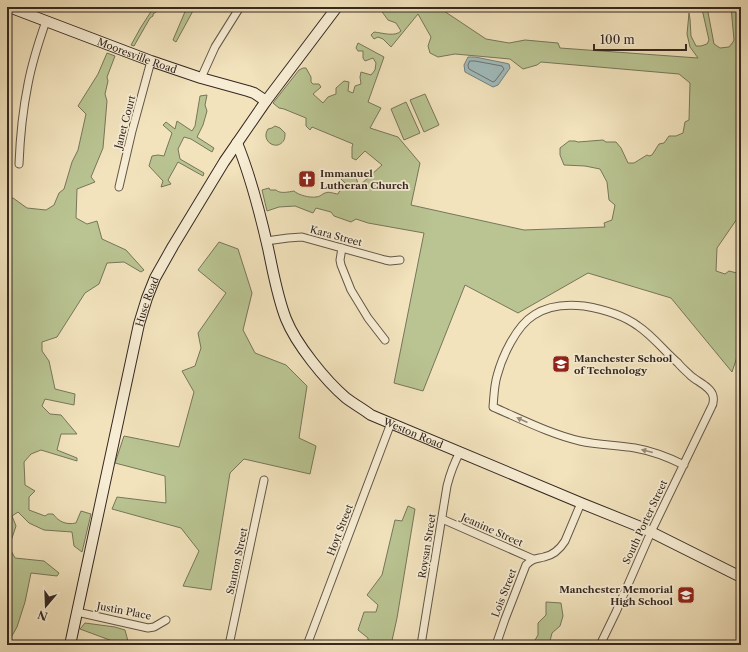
<svg xmlns="http://www.w3.org/2000/svg" width="748" height="652" viewBox="0 0 748 652" font-family="'Libre Caslon Text',serif">
<style>
.green{fill:#b9c492;stroke:#77765a}
.water{fill:#a0bbbc;stroke:#75807e}
.lines{fill:none;stroke-linecap:round;stroke-linejoin:round}
.shore{stroke:#6a726e;stroke-width:1}
.street-casing{stroke:#645748;stroke-width:9}
.secondary-casing{stroke:#352821;stroke-width:12}
.street{stroke:#f7edd4;stroke-width:7}
.secondary{stroke:#f7edd4;stroke-width:10}
.oneway{fill:#968a7a}
.labels{text-anchor:middle;dominant-baseline:central;stroke-width:3.5;stroke-linejoin:round;paint-order:stroke}
.street-label{font-size:10px;fill:#352821;stroke:#f7edd4}
.poi-label{font-size:10px;font-weight:bold;fill:#352821;stroke:#f7edd4;text-anchor:start}
</style>
<rect width="100%" height="100%" fill="#f2e3bd"/>
<filter id="stains"><feTurbulence type="fractalNoise" baseFrequency=".005" numOctaves="4"/><feColorMatrix values="0 0 0 0 .2 0 0 0 0 .09 0 0 0 0 .02 0 0 0 .5 -.17"/></filter>
<radialGradient id="worn" r=".72"><stop offset=".6" stop-color="#630" stop-opacity="0"/><stop offset="1" stop-color="#630" stop-opacity=".3"/></radialGradient>
<g class="green">
<path d="M154,7h3l-1,5 -3,2v2l-3,2 -16,28 -3,-1 10,-18z"/>
<path d="M187,7h12l-5,2 -18,33 -3,-2z"/>
<path d="M381,7h57l48,32 23,4 16,-3 33,3 2,5 138,10 -8,-11 -3,-13 2,-21 1,6 1,17 5,10h5l6,-2 2,-4 -7,-31v-2h5l7,37 6,4 9,-1 4,-5 1,-2 -3,-33h10v206l-24,35 -1,23 9,3 4,-3 12,3v71l-9,27 -61,-74 -83,-25 -70,40 -53,-28 -42,106 -29,-8 30,-150 -56,-10 -12,-4 -5,3 -17,-6 -3,-4 -15,-4 -3,5 -18,-7 -16,1 -12,4 -5,-21 7,-2 1,2h6c4,4 12,2 18,1 4,4 16,7 22,6 4,0 6,-3 9,-4 5,-2 9,1 13,1l5,-9 8,4 -10,-10 7,-8 7,4 4,11 23,-21 -17,-14 -9,9 -4,-2v-11l1,-3 -41,-17 -2,3 -4,-4v-8l-22,-9 -5,-1 -6,-5 26,-33 4,-2h3l5,9v5l2,2h6l2,3 -8,7 10,9 5,-6 8,-3v-6l8,-7 5,1 -1,9 5,2 2,-7 6,-2 -1,-7 1,-5 10,3 4,-5 1,-7 -3,-5 -8,3 -2,-3v-7h-5l-2,-3 2,-5 26,14 -16,45 13,6 -11,20 28,9 22,26 -9,42 113,25 81,-3 -1,-4 8,-3 3,-15 -6,-5 -2,-18 -7,-13 -15,-3 -21,-1 -4,-10v-7l9,-7h6l3,1 25,-2 3,2h10l5,6 7,15h6l13,-8 2,1 3,-1 7,-11 5,-1 5,-7h7l7,-3 2,-11 4,-2 1,-37 -11,-9 -138,-12 -4,3 -14,4 -13,-10 -55,-5 -17,3 -8,-4 -2,-7 3,-9 -13,-23 -27,33 -8,-8 -5,-2 -4,2 -3,-4 3,-3c9,1 21,5 27,-1l-5,-8 -8,-3 -8,-11z"/>
<path d="M107,53l8,3 -8,21 1,4 -3,13 2,7 -4,47 -12,29 4,5 -18,7 -1,29 11,6 10,-3 5,18 24,11 18,20 -3,2 -17,-10 -17,1 -8,21 -14,9 -28,44 -15,5v9l7,10 6,28 20,5 -1,11 -29,-6 -3,7 8,8 11,1 16,19h-16l-4,16 20,8v3l-36,-11 -10,4 -7,8 1,23 10,6 -6,6v13l16,6 3,-2h5c6,8 13,11 23,9l5,-12 10,3 -9,38 -8,-6 -2,-14 -28,-2 -15,-7 -11,-11 -6,4 4,10 -7,21 6,11 29,3 15,12 -2,3 -26,-3 -6,29 -8,25 -8,14 -2,-5v-439l6,1 14,10 19,2 8,-5 5,-12 5,-4 8,-27 6,-12 8,-36 -8,-8 20,-32z"/>
<path d="M425,94l14,31 -15,7 -14,-32z"/>
<path d="M207,95l-2,10 2,6 -4,14 -6,12 17,11 -2,4 -21,-13 -7,-2 -6,12 2,10 24,14 -1,3 -25,-14 -10,18 3,4 -10,3 2,-6 -14,-15 3,-10 6,-1 6,1 2,-6 6,-17 -9,-8 3,-3 9,7 2,-8 15,10 3,-5 5,-30z"/>
<path d="M406,102l14,31 -16,7 -13,-31z"/>
<path d="M275,126l5,2 5,5c0,2 0,5 -1,7 -7,12 -24,1 -16,-11l4,-1z"/>
<path d="M219,242l19,7 14,44 -9,37 12,23 31,12 21,21 -8,52 17,8 -6,28 -66,-15 -14,14 -19,117 -28,-4 16,-35 -18,-23 -69,-19 5,-12 49,6 -1,-27 -50,-13 9,-27 55,11 15,-55 -12,-21 13,-5 6,-18 -3,-15 28,-40 -28,-23z"/>
<path d="M408,506l7,3 -18,109 -6,27h-23v-7l-10,-8 6,-18h12l2,-7 -11,-10 15,-20 13,-55 7,1z"/>
<path d="M546,602l15,1 2,13 -3,10 -8,7 -3,12h-17l6,-10v-12l8,-8z"/>
<path d="M85,623l30,4 10,3 4,15h-14v-3l-35,-13z"/>
</g>
<path class="water" d="M468,57h7l30,6 4,1 1,4 -12,17 -5,2 -28,-15 -1,-7z"/>
<g class="lines">
<path class="shore" d="M470,61h5l27,5 2,3 -9,12 -2,1 -24,-13 -1,-3z"/>
<defs>
<g id="street">
<path d="M201,78l14,-31 25,-40"/>
<path d="M19,164c1,-26 4,-55 9,-80 4,-21 11,-43 18,-63"/>
<path d="M119,187l13,-56 19,-70"/>
<path d="M266,241l22,-3 14,-1 83,23 5,1 10,-1"/>
<path d="M342,248l-2,12 1,5 10,25 17,28 17,22"/>
<path d="M442,519l91,40"/>
<path d="M77,612l71,16 6,-1 12,-7"/>
<path d="M229,645l35,-165"/>
<path d="M307,645l84,-222"/>
<path d="M421,645l26,-159c3,-12 7,-23 13,-34"/>
<path d="M496,645l9,-26 21,-54c7,-7 10,-6 18,-8 10,-2 16,-8 21,-16l16,-38"/>
<path d="M600,645l16,-33 35,-80 60,-124c2,-3 3,-7 2,-12 -2,-9 -15,-14 -22,-20 -4,-4 -9,-8 -13,-13 -14,-12 -25,-27 -40,-37 -15,-11 -36,-17 -54,-20 -17,-2 -35,-1 -50,9 -18,11 -32,42 -37,61 -3,10 -3,21 -4,31 28,12 57,27 87,34 18,4 37,4 55,7 17,3 33,9 49,17"/>
</g>
<g id="secondary">
<path id="s1" d="M9,7l142,54 50,17 47,13 6,2 12,8"/>
<path id="s2" d="M237,143c14,34 23,70 31,105 5,23 9,48 18,71 10,25 39,61 60,79 8,6 17,11 25,17l210,88 62,25 98,49"/>
<path id="s3" d="M70,645l69,-321 8,-26 8,-20 18,-32 51,-84 42,-61 71,-94"/>
</g>
</defs>
<use href="#street" class="street-casing"/>
<use href="#secondary" class="secondary-casing"/>
<use href="#street" class="street"/>
<use href="#secondary" class="secondary"/>
</g>
<defs><path id="oneway-solid" d="M-6-.8H1V-3.2L6.5 0L1 3.2V.8H-6Z"/></defs>
<g class="oneway">
<use href="#oneway-solid" transform="translate(522 420) rotate(-156)"/>
<use href="#oneway-solid" transform="translate(647 451) rotate(-166)"/>
</g>
<defs>
<symbol id="church-square" viewBox="-11 -11 22 22"><rect x="-9" y="-9" width="18" height="18" rx="4" fill="#8f2418" stroke="#f7edd4"/><path d="M-1.2-6h2.4v3.5h3.3v2.4h-3.3V6h-2.4V-.1h-3.3v-2.4h3.3Z" fill="#fff"/></symbol>
<symbol id="school-square" viewBox="-11 -11 22 22"><rect x="-9" y="-9" width="18" height="18" rx="4" fill="#8f2418" stroke="#f7edd4"/><path d="M0-5L7-2L0 1L-7-2ZM-4 1L0 2.5L4 1V4Q0 6-4 4Z" fill="#fff"/></symbol>
</defs>
<g fill-rule="evenodd">
<use href="#church-square" x="297" y="169" width="20" height="20"/>
<use href="#school-square" x="551" y="354" width="20" height="20"/>
<use href="#school-square" x="676" y="585" width="20" height="20"/>
</g>
<g class="labels">
<g class="street-label">
<text stroke="none"><textPath href="#s1" startOffset="137">Mooresville Road</textPath></text>
<text transform="translate(125 122) rotate(-75)">Janet Court</text>
<text transform="translate(336 236) rotate(15)">Kara Street</text>
<text stroke="none"><textPath href="#s3" startOffset="352">Huse Road</textPath></text>
<text stroke="none"><textPath href="#s2" startOffset="359">Weston Road</textPath></text>
<text transform="translate(645 522) rotate(-65)">South Porter Street</text>
<text transform="translate(340 530) rotate(-69)">Hoyt Street</text>
<text transform="translate(492 530) rotate(24)">Jeanine Street</text>
<text transform="translate(427 546) rotate(-81)">Roysan Street</text>
<text transform="translate(237 561) rotate(-78)">Stanton Street</text>
<text transform="translate(504 593) rotate(-69)">Lois Street</text>
<text transform="translate(124 611) rotate(11)">Justin Place</text>
</g>
<g class="poi-label">
<text x="320" y="173">Immanuel<tspan x="320" dy="12">Lutheran Church</tspan></text>
<text x="574" y="358">Manchester School<tspan x="574" dy="12">of Technology</tspan></text>
<text x="673" y="589" text-anchor="end">Manchester Memorial<tspan x="673" dy="12">High School</tspan></text>
</g>
</g>
<rect width="748" height="652" fill="none" stroke="#f2e3bd" stroke-width="24"/>
<rect x="8" y="8" width="732" height="636" fill="none" stroke="#352821" stroke-width="2"/>
<rect x="12" y="12" width="724" height="628" fill="none" stroke="#352821"/>
<g transform="translate(46 606) rotate(199)" stroke="#f7edd4" stroke-width="3" paint-order="stroke">
<path d="M0-3L7 15L0 10L-7 15Z" fill="#352821"/>
<text y="-6" font-size="11" font-weight="bold" text-anchor="middle" fill="#352821">N</text>
</g>
<path d="M594 44v6h92v-6" fill="none" stroke="#352821" stroke-width="2"/>
<text x="600" y="44" font-size="12" fill="#352821" stroke="#f7edd4" stroke-width="3" paint-order="stroke">100 m</text>
<rect width="100%" height="100%" filter="url(#stains)"/>
<rect width="100%" height="100%" fill="url(#worn)"/>
</svg>
